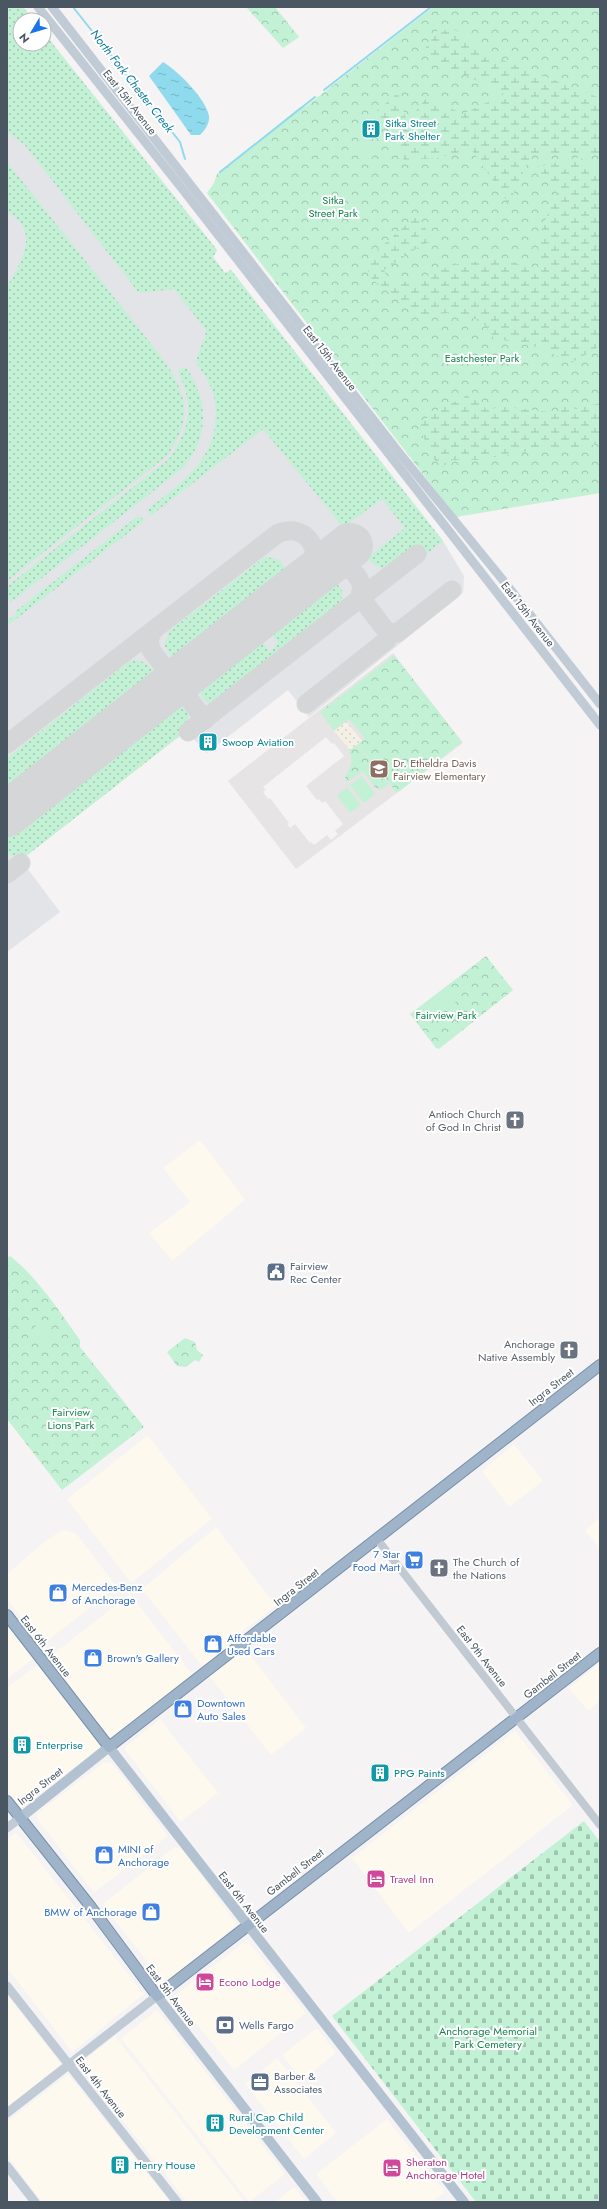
<svg xmlns="http://www.w3.org/2000/svg" width="607" height="2209" viewBox="0 0 607 2209" font-family="Jost,sans-serif">
<style>
.commercial{fill:#fdf9ef}
.education{fill:#e6e4e5;fill-rule:evenodd}
.airport{fill:#e2e4e7}
.grass{fill:url(#grass-dots)}
.forest{fill:url(#forest-crowns)}
.wetland{fill:url(#wetland-marsh)}
.sand{fill:url(#sand-dots)}
.cemetery{fill:url(#cemetery-stones)}
.pitch{fill:#c3f1d5}
.water{fill:url(#water-ripples)}
.lines{fill:none;stroke-linecap:round;stroke-linejoin:round}
.stream{stroke:#90daee;stroke-width:2}
.taxiway{stroke:#d5d6d8;stroke-width:19}
.runway{stroke:#d5d6d8;stroke-width:46}
.trunk-casing{stroke:#7690ad;stroke-width:12}
.tertiary{stroke:#c1cad2;stroke-width:8}
.secondary{stroke:#c1cbd6;stroke-width:9}
.primary{stroke:#b3c2d1;stroke-width:10}
.trunk{stroke:#9fb4c9;stroke-width:10}
.labels{text-anchor:middle;dominant-baseline:central;stroke-width:4;stroke-linejoin:round;paint-order:stroke}
.street-label{font-size:11px;fill:#4a5661;stroke:#fff}
.culture-label{font-size:11px;fill:#0d838f;stroke:#fff;text-anchor:start}
.park-label{font-size:11px;fill:#17864f;stroke:#fff}
.education-label{font-size:11px;fill:#785e54;stroke:#fff;text-anchor:start}
.worship-label{font-size:11px;fill:#5b616d;stroke:#fff;text-anchor:end}
.service-label{font-size:11px;fill:#4e5e75;stroke:#fff;text-anchor:start}
.shop-label{font-size:11px;fill:#366cbe;stroke:#fff;text-anchor:start}
.hotel-label{font-size:11px;fill:#b23c85;stroke:#fff;text-anchor:start}
.water-label{font-size:12px;font-style:italic;fill:#0c7c9b;stroke:#fff}
</style>
<defs>
<pattern id="grass-dots" width="8" height="8" patternUnits="userSpaceOnUse"><rect width="8" height="8" fill="#c3f1d5"/><path d="M2 2h.1M6 6h.1" fill="none" stroke="#a0c6b0" stroke-width="1.8" stroke-linecap="round"/></pattern>
<pattern id="forest-crowns" width="20" height="18" patternUnits="userSpaceOnUse"><rect width="20" height="18" fill="#c3f1d5"/><path d="M2 6a3 3 0 1 1 6 0M12 15a3 3 0 1 1 6 0" fill="none" stroke="#a0c6b0"/></pattern>
<pattern id="wetland-marsh" width="20" height="14" patternUnits="userSpaceOnUse"><rect width="20" height="14" fill="#c3f1d5"/><path d="M1 5h8M5 5V1M11 12h8M15 12V8" fill="none" stroke="#a0c6b0"/></pattern>
<pattern id="sand-dots" width="8" height="8" patternUnits="userSpaceOnUse"><rect width="8" height="8" fill="#f5f0e5"/><path d="M2 2h.1M6 6h.1" fill="none" stroke="#d4d0c7" stroke-width="1.8" stroke-linecap="round"/></pattern>
<pattern id="cemetery-stones" width="16" height="16" patternUnits="userSpaceOnUse"><rect width="16" height="16" fill="#c3f1d5"/><path d="M2 7V4a2 2 0 0 1 4 0v3zM10 15v-3a2 2 0 0 1 4 0v3z" fill="#a0c6b0"/></pattern>
<pattern id="water-ripples" width="26" height="14" patternUnits="userSpaceOnUse"><rect width="26" height="14" fill="#90daee"/><path d="M2 4q2-2 4 0t4 0M15 11q2-2 4 0t4 0" fill="none" stroke="#78b4c4"/></pattern>
</defs>
<rect width="100%" height="100%" fill="#f5f3f3"/>
<g class="commercial">
<path d="M200,1140l45,60 -73,61 -23,-28 41,-31 -27,-34z"/>
<path d="M148,1435l64,84 -81,64 -64,-84z"/>
<path d="M514,1444l29,37 -34,26 -27,-36z"/>
<path d="M600,1518v31l-15,-19z"/>
<path d="M216,1527l60,79 -40,30 70,92 -35,27 -129,-166z"/>
<path d="M62,1530l14,3 41,54 -75,58 -35,-46v-25l37,-32z"/>
<path d="M130,1594l62,80 -81,66 -63,-82z"/>
<path d="M7,1625l26,34 -26,20z"/>
<path d="M600,1663v38l-12,10 -19,-23z"/>
<path d="M37,1665l65,81 -81,63 -14,-18v-103z"/>
<path d="M160,1719l58,74 -36,28 -3,-1 -54,-70v-3z"/>
<path d="M515,1731l58,74 -164,128 -57,-75z"/>
<path d="M104,1762l8,1 56,73 -74,57 -56,-73 -1,-4 2,-4z"/>
<path d="M16,1832l128,162 -70,57h-3l-64,-83v-129z"/>
<path d="M174,1847l8,2 55,76 -68,55h-5l-3,-1 -58,-73 1,-3z"/>
<path d="M247,1940l59,73 -72,57 -60,-74z"/>
<path d="M7,1995l54,69 -54,44z"/>
<path d="M157,2010l128,164 -36,28 -128,-164z"/>
<path d="M315,2029h3l18,24 -34,28 -20,-26z"/>
<path d="M115,2036l130,166h-58l-108,-137z"/>
<path d="M277,2058l59,75 -32,26 -59,-75z"/>
<path d="M68,2074l102,128h-128l-35,-46v-34z"/>
<path d="M387,2119l58,73 -13,10h-95l-21,-28z"/>
<path d="M294,2187l12,15h-31z"/>
</g>
<path class="education" d="M393,653l70,90 -167,126 -68,-88zM326,737l6,7 2,-1 10,13 -38,30 11,14 2,-1 3,4 3,-2 18,23 -8,7 3,3 -7,6 -4,-5 -13,10 -3,-3 -1,1 -15,-19 -5,4 -3,-4 2,-1 -19,-25 -2,1 -5,-7 3,-2 -3,-3z"/>
<path class="airport" d="M7,7h16l11,13h-14v24h24v-11l173,217 -4,7 12,16 6,-3 212,271 21,35 -1,17 -154,124 -21,-27 -81,63 -21,-22 -165,129 39,52 -53,40z"/>
<g class="grass">
<path d="M7,7h16l11,13h-14v24h24v-11l173,217 -4,7 12,16 6,-3 212,271 -18,14 -9,-10c-9,7 -21,21 -32,23 -6,1 -11,-5 -15,-8v-3l36,-29 -23,-29 -39,28 -80,-98 -113,87 -3,-6c39,-30 78,-57 67,-114 -2,-11 -13,-25 -18,-35l9,-25 1,-6 -32,-41 -35,4 -115,-149 -17,-12z"/>
<path d="M7,162l156,197c25,37 30,59 4,97l-160,125v-294c14,-25 35,-56 0,-75z"/>
<path d="M186,367c22,33 24,67 -2,100l-173,135c-5,-5 -6,-12 -1,-18l159,-125c21,-31 26,-52 9,-87l3,-4z"/>
<path d="M138,516l7,4 -138,106v-5l9,-7v-3z"/>
<path d="M265,557l13,2 7,8v10l-5,5 -96,76 -13,-2 -7,-11 5,-11 -1,-2z"/>
<path d="M335,581l8,11 -2,9 -129,102 -5,-1 -7,-8 4,-14 53,-42h3l9,13 3,-1 6,-7 -9,-13z"/>
<path d="M138,660c11,4 16,8 15,20l-4,5 -142,110v-37l123,-97z"/>
<path d="M180,706l8,7 1,12 -4,3 1,3 -165,129 -5,-6 -3,2 -6,-2 1,-21 159,-124z"/>
</g>
<g class="forest">
<path d="M246,7h29l24,30 -16,11z"/>
<path d="M433,7h167v486l-144,24 -249,-324 7,-10 3,-9 83,-67h5z"/>
<path d="M394,655l68,87 -65,51 -39,-49 7,-6 -16,-19 -15,12 -14,-19z"/>
<path d="M357,744l32,40 -8,6 -6,-3 -12,-16 -14,10h-3l-1,-3c5,-10 9,-16 4,-28z"/>
<path d="M486,956l27,34 -74,59 -3,-1 -26,-34z"/>
<path d="M10,1256c28,22 49,55 70,84v7l64,80 -82,63 -55,-71v-161z"/>
<path d="M185,1338l10,4 2,8 6,5 -4,7 -4,-2 -9,7 -9,-1 -10,-14z"/>
</g>
<g class="wetland">
<path d="M438,30h18l31,24 113,44v56l-69,1 -22,49 -38,-55 -33,9 -34,2 -7,-23 -22,-25 23,-19 9,29 20,-25 36,17 41,-20 -83,-40z"/>
<path d="M580,157l20,19v64l-6,5 6,3v98l-29,17 -30,-15 -47,-10 -13,-18 -34,-7 -29,4 -46,-38 -8,-17 52,-46 19,26 -12,2 -39,26 4,10 20,2 29,-9 13,-8 54,-7 35,15 -1,-35 19,-46 -21,-25z"/>
<path d="M470,390l16,19 21,-2 50,6 9,-11 9,7 25,-6v40l-21,6 -27,-1 -75,12h-24l-11,7 -12,-12 -11,-31 27,-20 16,-4z"/>
</g>
<path class="sand" d="M346,721l16,20 -12,9 -16,-19z"/>
<path class="cemetery" d="M584,1821l16,21v360h-124l-144,-186z"/>
<g class="pitch">
<path d="M368,145l5,12 -10,4 -5,-12z"/>
<path d="M362,776l13,18 -11,9 -14,-18z"/>
<path d="M347,787l14,18 -11,8 -13,-17z"/>
<path d="M447,989l9,13 -27,21 -10,-12z"/>
<path d="M41,1322l14,17 -11,9 -13,-18z"/>
</g>
<path class="water" d="M163,62c14,8 43,37 46,54 1,7 -4,14 -9,19h-9l-42,-59z"/>
<g class="lines">
<g class="stream">
<path d="M73,7l107,135 5,17"/>
<path d="M324,90l107,-83"/>
<path d="M220,172l95,-75"/>
</g>
<g class="taxiway">
<path d="M322,568c17,-7 35,0 40,19l-3,13"/>
<path d="M153,631l-4,8 2,11 54,70"/>
<path d="M387,632l10,1 55,-43"/>
<path d="M155,698c13,-5 23,-7 35,2"/>
<path d="M190,700c-7,-16 0,-25 10,-37"/>
<path d="M306,704l81,-64v-8l-26,-34"/>
<path d="M188,732l229,-178"/>
<path d="M7,744l270,-210c29,-13 46,16 35,41"/>
<path d="M7,874l14,-11"/>
</g>
<path class="runway" d="M7,814l343,-268"/>
<defs>
<g id="trunk">
<path d="M7,1615l102,132 491,-382"/>
<path d="M7,1801l84,106 66,89 443,-343"/>
</g>
</defs>
<use href="#trunk" class="trunk-casing"/>
<path class="tertiary" d="M377,1539l223,286"/>
<g class="secondary">
<path d="M38,7l146,184 416,534"/>
<path d="M52,7l348,447 102,125 98,125"/>
<path d="M7,1828l13,-10"/>
<path d="M7,1986l170,216"/>
<path d="M7,2113l150,-117"/>
<path d="M7,2166l28,36"/>
</g>
<g class="primary">
<path d="M20,1818l89,-71 355,455"/>
<path d="M157,1996l160,206"/>
</g>
<use href="#trunk" class="trunk"/>
</g>
<defs>
<symbol id="building-square" viewBox="-11 -11 22 22"><rect x="-9" y="-9" width="18" height="18" rx="4" fill="#0f9aa8" stroke="#fff"/><path d="M-4-6H4V6H1V3H-1V6H-4ZM-2.5-4.3h1.7v1.8h-1.7ZM.8-4.3h1.7v1.8H.8ZM-2.5-1h1.7V.8h-1.7ZM.8-1h1.7V.8H.8Z" fill="#fff"/></symbol>
<symbol id="school-square" viewBox="-11 -11 22 22"><rect x="-9" y="-9" width="18" height="18" rx="4" fill="#8d6e63" stroke="#fff"/><path d="M0-5L7-2L0 1L-7-2ZM-4 1L0 2.5L4 1V4Q0 6-4 4Z" fill="#fff"/></symbol>
<symbol id="church-square" viewBox="-11 -11 22 22"><rect x="-9" y="-9" width="18" height="18" rx="4" fill="#6b7280" stroke="#fff"/><path d="M-1.2-6h2.4v3.5h3.3v2.4h-3.3V6h-2.4V-.1h-3.3v-2.4h3.3Z" fill="#fff"/></symbol>
<symbol id="civic-square" viewBox="-11 -11 22 22"><rect x="-9" y="-9" width="18" height="18" rx="4" fill="#5c6f8a" stroke="#fff"/><path d="M-.6-6.5H3V-4.5H.6V-3L4-1V1h2V6H-6V1h2V-1L-.6-3ZM-1.2 2.5V6h2.4V2.5Z" fill="#fff"/></symbol>
<symbol id="supermarket-square" viewBox="-11 -11 22 22"><rect x="-9" y="-9" width="18" height="18" rx="4" fill="#3f7fe0" stroke="#fff"/><path d="M-6-5.5h2.5l.6 2H6L4.5 2H-2.5L-4.4-4H-6ZM-1.5 3.2a1.3 1.3 0 1 0 .1 0ZM3 3.2a1.3 1.3 0 1 0 .1 0Z" fill="#fff"/></symbol>
<symbol id="shop-square" viewBox="-11 -11 22 22"><rect x="-9" y="-9" width="18" height="18" rx="4" fill="#3f7fe0" stroke="#fff"/><path d="M-5-2.5h2.3a2.7 3.5 0 0 1 5.4 0H5L5.5 6h-11ZM-1.5-2.5h3a1.5 2.3 0 0 0-3 0Z" fill="#fff"/></symbol>
<symbol id="hotel-square" viewBox="-11 -11 22 22"><rect x="-9" y="-9" width="18" height="18" rx="4" fill="#d1479c" stroke="#fff"/><path d="M-6-4.5h1.5V1H6V5H4.5V3h-9V5H-6ZM-4 0a1.8 1.8 0 1 1 3.6 0ZM.5 0V-2.5h3Q6-2.5 6 0Z" fill="#fff"/></symbol>
<symbol id="bank-square" viewBox="-11 -11 22 22"><rect x="-9" y="-9" width="18" height="18" rx="4" fill="#5c6f8a" stroke="#fff"/><path d="M-6-4H6V4H-6ZM0-2.3a2.3 2.3 0 1 0 0 4.6a2.3 2.3 0 1 0 0-4.6Z" fill="#fff"/></symbol>
<symbol id="office-square" viewBox="-11 -11 22 22"><rect x="-9" y="-9" width="18" height="18" rx="4" fill="#5c6f8a" stroke="#fff"/><path d="M-6-3h4V-5.5h4V-3h4V5H-6ZM-1-4.5V-3h2v-1.5ZM-6 0V1H6V0Z" fill="#fff"/></symbol>
</defs>
<g fill-rule="evenodd">
<use href="#building-square" x="360" y="118" width="22" height="22"/>
<use href="#building-square" x="197" y="731" width="22" height="22"/>
<use href="#school-square" x="368" y="758" width="22" height="22"/>
<use href="#church-square" x="504" y="1109" width="22" height="22"/>
<use href="#civic-square" x="265" y="1261" width="22" height="22"/>
<use href="#church-square" x="558" y="1339" width="22" height="22"/>
<use href="#supermarket-square" x="403" y="1549" width="22" height="22"/>
<use href="#church-square" x="428" y="1557" width="22" height="22"/>
<use href="#shop-square" x="47" y="1582" width="22" height="22"/>
<use href="#shop-square" x="202" y="1633" width="22" height="22"/>
<use href="#shop-square" x="82" y="1647" width="22" height="22"/>
<use href="#shop-square" x="172" y="1698" width="22" height="22"/>
<use href="#building-square" x="11" y="1734" width="22" height="22"/>
<use href="#building-square" x="369" y="1762" width="22" height="22"/>
<use href="#shop-square" x="93" y="1844" width="22" height="22"/>
<use href="#hotel-square" x="365" y="1868" width="22" height="22"/>
<use href="#shop-square" x="140" y="1901" width="22" height="22"/>
<use href="#hotel-square" x="194" y="1971" width="22" height="22"/>
<use href="#bank-square" x="214" y="2014" width="22" height="22"/>
<use href="#office-square" x="249" y="2071" width="22" height="22"/>
<use href="#building-square" x="204" y="2112" width="22" height="22"/>
<use href="#building-square" x="109" y="2154" width="22" height="22"/>
<use href="#hotel-square" x="381" y="2157" width="22" height="22"/>
</g>
<g class="labels">
<g class="street-label">
<text transform="translate(130 102) rotate(52)">East 15th Avenue</text>
<text transform="translate(330 358) rotate(52)">East 15th Avenue</text>
<text transform="translate(528 614) rotate(52)">East 15th Avenue</text>
<text transform="translate(551 1387) rotate(-38)">Ingra Street</text>
<text transform="translate(296 1587) rotate(-38)">Ingra Street</text>
<text transform="translate(46 1646) rotate(52)">East 6th Avenue</text>
<text transform="translate(482 1656) rotate(52)">East 9th Avenue</text>
<text transform="translate(552 1675) rotate(-38)">Gambell Street</text>
<text transform="translate(40 1786) rotate(-38)">Ingra Street</text>
<text transform="translate(295 1872) rotate(-38)">Gambell Street</text>
<text transform="translate(244 1902) rotate(52)">East 6th Avenue</text>
<text transform="translate(171 1995) rotate(53)">East 5th Avenue</text>
<text transform="translate(101 2087) rotate(52)">East 4th Avenue</text>
</g>
<g class="culture-label">
<text x="385" y="123">Sitka Street<tspan x="385" dy="13">Park Shelter</tspan></text>
<text x="222" y="742">Swoop Aviation</text>
<text x="36" y="1745">Enterprise</text>
<text x="394" y="1773">PPG Paints</text>
<text x="229" y="2117">Rural Cap Child<tspan x="229" dy="13">Development Center</tspan></text>
<text x="134" y="2165">Henry House</text>
</g>
<g class="park-label">
<text x="333" y="200">Sitka<tspan x="333" dy="13">Street Park</tspan></text>
<text x="482" y="358">Eastchester Park</text>
<text x="446" y="1015">Fairview Park</text>
<text x="71" y="1412">Fairview<tspan x="71" dy="13">Lions Park</tspan></text>
<text x="488" y="2031">Anchorage Memorial<tspan x="488" dy="13">Park Cemetery</tspan></text>
</g>
<g class="education-label">
<text x="393" y="763">Dr. Etheldra Davis<tspan x="393" dy="13">Fairview Elementary</tspan></text>
</g>
<g class="worship-label">
<text x="501" y="1114">Antioch Church<tspan x="501" dy="13">of God In Christ</tspan></text>
<text x="555" y="1344">Anchorage<tspan x="555" dy="13">Native Assembly</tspan></text>
<text x="453" y="1562" text-anchor="start">The Church of<tspan x="453" dy="13">the Nations</tspan></text>
</g>
<g class="service-label">
<text x="290" y="1266">Fairview<tspan x="290" dy="13">Rec Center</tspan></text>
<text x="239" y="2025">Wells Fargo</text>
<text x="274" y="2076">Barber &amp;<tspan x="274" dy="13">Associates</tspan></text>
</g>
<g class="shop-label">
<text x="400" y="1554" text-anchor="end">7 Star<tspan x="400" dy="13">Food Mart</tspan></text>
<text x="72" y="1587">Mercedes-Benz<tspan x="72" dy="13">of Anchorage</tspan></text>
<text x="227" y="1638">Affordable<tspan x="227" dy="13">Used Cars</tspan></text>
<text x="107" y="1658">Brown's Gallery</text>
<text x="197" y="1703">Downtown<tspan x="197" dy="13">Auto Sales</tspan></text>
<text x="118" y="1849">MINI of<tspan x="118" dy="13">Anchorage</tspan></text>
<text x="137" y="1912" text-anchor="end">BMW of Anchorage</text>
</g>
<g class="hotel-label">
<text x="390" y="1879">Travel Inn</text>
<text x="219" y="1982">Econo Lodge</text>
<text x="406" y="2162">Sheraton<tspan x="406" dy="13">Anchorage Hotel</tspan></text>
</g>
<g class="water-label">
<text transform="translate(132 81) rotate(52)">North Fork Chester Creek</text>
</g>
</g>
<rect width="607" height="2209" fill="none" stroke="#4a5661" stroke-width="16"/>
<g transform="translate(32 32) rotate(232)"><circle r="19" fill="#ffffff" stroke="#b7bbc0"/>
<path d="M0-3L7 15L0 10L-7 15Z" fill="#1a73e8"/>
<text y="-6" font-size="11" font-weight="bold" text-anchor="middle" fill="#4a5661">N</text>
</g>
</svg>
